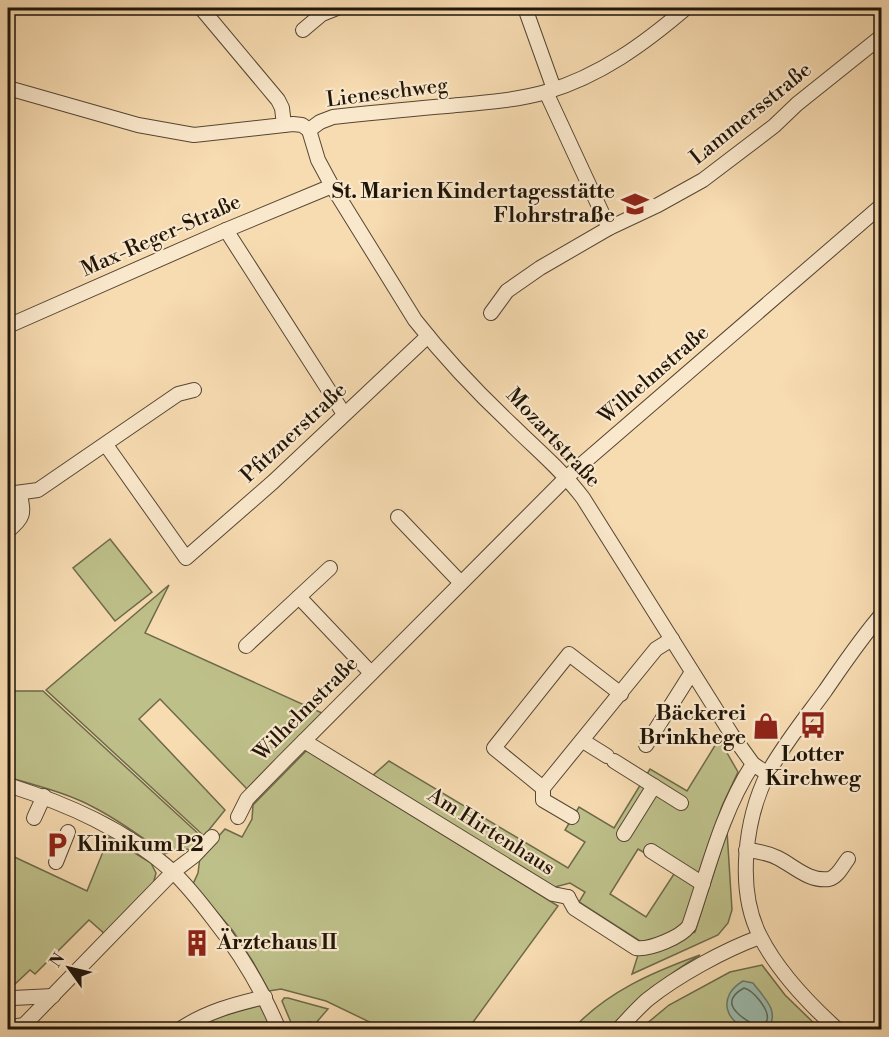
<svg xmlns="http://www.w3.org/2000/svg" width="889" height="1037" viewBox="0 0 889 1037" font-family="'Libre Bodoni',serif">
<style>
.green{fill:#bec08a;stroke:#6e6a4a;stroke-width:1.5;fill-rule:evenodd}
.water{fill:#9dbbac;stroke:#6b796b;stroke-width:1.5}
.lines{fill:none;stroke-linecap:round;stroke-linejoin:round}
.shore{stroke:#5e685a;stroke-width:1.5}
.minor-casing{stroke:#554633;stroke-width:16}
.minor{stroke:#fae8cc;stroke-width:14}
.labels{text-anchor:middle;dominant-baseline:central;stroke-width:4.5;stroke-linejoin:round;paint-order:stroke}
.street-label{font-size:21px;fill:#1f1509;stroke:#fae8cc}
.poi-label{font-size:21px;font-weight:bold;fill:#1f1509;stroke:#fae8cc;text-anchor:end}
</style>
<rect width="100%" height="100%" fill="#f7dbb1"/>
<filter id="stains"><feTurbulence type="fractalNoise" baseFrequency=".00333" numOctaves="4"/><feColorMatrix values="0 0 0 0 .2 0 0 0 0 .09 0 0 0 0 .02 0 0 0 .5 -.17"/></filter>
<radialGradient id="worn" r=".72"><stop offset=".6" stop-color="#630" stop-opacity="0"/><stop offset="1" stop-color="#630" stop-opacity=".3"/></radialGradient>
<g class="green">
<path d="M110,539l42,53 -37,29 -42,-53z"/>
<path d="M169,585l-24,48 177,80 -75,76 -87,-90 -21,20 86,91 -21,26 -158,-146z"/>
<path d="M8,691h35l160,147 -11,12 -14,-2 -13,6c-23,-17 -45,-33 -70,-46 -27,-15 -58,-22 -87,-31z"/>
<path d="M719,739l19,33 -16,34 -41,125 -35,14 -67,-43 6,-10 -15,-9 -19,5 -180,-111 18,-16 179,107 17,-26 -20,-12 14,-23 35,21 36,-59 37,22zM638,849l38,22 -30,46 -36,-23z"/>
<path d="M307,750l251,156 -90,123h-84l-58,-28 -45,-12 -12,2 -16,-29 -20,-31 -40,-47 5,-11 2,-16 25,-28 17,8 10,-18 1,-14z"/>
<path d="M727,831l5,79 -4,13 -10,12 -86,39 6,-19 57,-23z"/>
<path d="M109,837l42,26 5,10 -4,15 -46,47 -17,-15 -54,54 -5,-4 -16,15 -6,-1v-62c4,-11 1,-17 0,-28 -2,-13 0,-27 0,-40l79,37z"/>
<path d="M700,955c-35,21 -63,46 -92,74l-36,1c34,-38 81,-58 128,-75z"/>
<path d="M762,965l23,30 35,34 -181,1 30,-25 61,-33z"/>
<path d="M284,998h4l40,11 -13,15 -5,-2 -18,3 -10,-24z"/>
<path d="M260,1005l4,3 9,22h-85l24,-12z"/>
</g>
<path class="water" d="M743,981l10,2c12,16 27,28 15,46 -5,0 -11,1 -15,1 -29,-6 -36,-34 -10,-49z"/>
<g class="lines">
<path class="shore" d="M753,1030l-2,-7c-15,-9 -31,-22 -7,-35 9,2 26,22 23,32 -1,3 -3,6 -4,10"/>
<defs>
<g id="minor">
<path d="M201,8l77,92 4,8 2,17"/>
<path d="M525,8l29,81"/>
<path d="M303,30l19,-16 15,-6"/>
<path d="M8,88l130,37 56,10 99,-11 9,1 7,5"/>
<path d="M546,92l63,136"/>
<path d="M309,130l9,30 14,26 83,134c29,37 63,73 97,105 24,24 50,45 71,73l149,237 21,29 15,10"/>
<path d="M309,130l11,-8 13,-5c38,-4 76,-8 114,-11 33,-3 67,-5 99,-14 54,-16 98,-48 140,-84"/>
<path d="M226,230l118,184"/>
<path d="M491,313l16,-22 33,-23 69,-40 49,-23 45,-25 71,-54 23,-22 85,-68"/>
<path d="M8,326l218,-96 106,-44"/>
<path d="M106,445l80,113 87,-76 155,-146"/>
<path d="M8,494l30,-4 140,-96 16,-4"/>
<path d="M398,517l63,66"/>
<path d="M8,531c16,-15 16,-15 12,-37"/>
<path d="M299,597l72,76"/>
<path d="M246,646l84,-78"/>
<path d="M304,741l249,153 15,3"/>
<path d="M583,741l24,15"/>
<path d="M646,745l46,-73"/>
<path d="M614,761l67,42"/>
<path d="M8,785c59,19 117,44 164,86 16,15 29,32 42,49 27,34 48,69 65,110"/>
<path d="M543,788l-49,-40 75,-94 52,40"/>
<path d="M543,788l113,-139 16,-10"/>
<path d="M543,788v12l29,17"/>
<path d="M238,817l9,-18 34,-35 286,-287 315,-272"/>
<path d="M34,818l10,-22"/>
<path d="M624,834l30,-48"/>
<path d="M746,850c12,1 22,3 32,8 16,8 31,24 51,21 9,-2 14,-14 19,-20"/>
<path d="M651,851l52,33"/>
<path d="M56,862l12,-30"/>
<path d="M568,897l6,11 62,40c14,2 45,-11 53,-22 19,-55 32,-113 64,-162"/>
<path d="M8,1002l5,-4 40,-2"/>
<path d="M8,1025l4,2 12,-2 149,-153 21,-16 18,-19"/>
<path d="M179,1030c26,-18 56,-26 86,-33"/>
<path d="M618,1030c9,-10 19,-21 29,-30 30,-24 77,-50 113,-63"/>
<path d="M838,1030c-30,-27 -60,-58 -78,-94 -24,-47 -15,-117 8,-163 16,-29 38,-56 57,-82 18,-26 36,-53 57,-77"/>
</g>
</defs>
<use href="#minor" class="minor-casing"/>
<use href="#minor" class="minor"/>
</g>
<defs>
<symbol id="school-bare" viewBox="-9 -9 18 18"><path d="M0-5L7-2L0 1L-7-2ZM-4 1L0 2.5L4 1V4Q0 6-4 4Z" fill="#8f2418" stroke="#fae8cc" stroke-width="2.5" paint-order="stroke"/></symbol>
<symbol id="bus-bare" viewBox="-9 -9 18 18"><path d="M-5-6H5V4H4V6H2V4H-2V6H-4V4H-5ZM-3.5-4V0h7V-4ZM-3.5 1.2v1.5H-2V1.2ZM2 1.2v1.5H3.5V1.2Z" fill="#8f2418" stroke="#fae8cc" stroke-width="2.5" paint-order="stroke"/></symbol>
<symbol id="shop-bare" viewBox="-9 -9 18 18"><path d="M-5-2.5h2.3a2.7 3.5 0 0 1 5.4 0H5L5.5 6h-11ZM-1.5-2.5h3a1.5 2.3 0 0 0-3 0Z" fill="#8f2418" stroke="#fae8cc" stroke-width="2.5" paint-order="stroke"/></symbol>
<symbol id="parking-bare" viewBox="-9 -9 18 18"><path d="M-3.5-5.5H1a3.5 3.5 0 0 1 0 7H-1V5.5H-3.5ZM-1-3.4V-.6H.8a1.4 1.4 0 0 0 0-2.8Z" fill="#8f2418" stroke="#fae8cc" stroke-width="2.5" paint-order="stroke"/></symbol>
<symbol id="building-bare" viewBox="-9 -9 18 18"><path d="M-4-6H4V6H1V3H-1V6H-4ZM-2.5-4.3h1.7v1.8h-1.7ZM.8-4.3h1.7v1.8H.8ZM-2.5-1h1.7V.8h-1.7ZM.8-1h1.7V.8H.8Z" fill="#8f2418" stroke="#fae8cc" stroke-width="2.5" paint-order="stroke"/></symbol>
</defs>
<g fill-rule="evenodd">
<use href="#school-bare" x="616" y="185" width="38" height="38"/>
<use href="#bus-bare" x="794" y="706" width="38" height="38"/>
<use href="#shop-bare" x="747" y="707" width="38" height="38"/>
<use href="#parking-bare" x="38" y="826" width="38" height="38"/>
<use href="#building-bare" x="178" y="924" width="38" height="38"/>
</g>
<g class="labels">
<g class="street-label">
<text transform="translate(387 93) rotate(-7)">Lieneschweg</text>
<text transform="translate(751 114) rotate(-39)">Lammersstraße</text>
<text transform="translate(161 236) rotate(-24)">Max-Reger-Straße</text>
<text transform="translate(654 375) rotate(-41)">Wilhelmstraße</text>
<text transform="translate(294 433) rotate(-43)">Pfitznerstraße</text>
<text transform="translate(553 438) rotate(47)">Mozartstraße</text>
<text transform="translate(306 709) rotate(-45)">Wilhelmstraße</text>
<text transform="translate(491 832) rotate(32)">Am Hirtenhaus</text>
</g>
<g class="poi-label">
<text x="615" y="192">St. Marien Kindertagesstätte<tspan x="615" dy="24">Flohrstraße</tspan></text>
<text x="746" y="714">Bäckerei<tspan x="746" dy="24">Brinkhege</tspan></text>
<text x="813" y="755" text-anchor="middle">Lotter<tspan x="813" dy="24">Kirchweg</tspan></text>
<text x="77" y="845" text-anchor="start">Klinikum P2</text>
<text x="217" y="943" text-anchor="start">Ärztehaus II</text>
</g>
</g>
<rect width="889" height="1037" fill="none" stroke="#f7dbb1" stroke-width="30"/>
<rect x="9" y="9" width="871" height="1019" fill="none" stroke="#1f1509" stroke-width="3"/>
<rect x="15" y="15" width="859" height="1007" fill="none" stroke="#1f1509" stroke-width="1.5"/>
<g transform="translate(69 968) rotate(304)" stroke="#fae8cc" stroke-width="4.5" paint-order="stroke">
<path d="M0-4.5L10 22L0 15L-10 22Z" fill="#1f1509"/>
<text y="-9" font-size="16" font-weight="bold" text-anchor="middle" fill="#1f1509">N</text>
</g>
<rect width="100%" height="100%" filter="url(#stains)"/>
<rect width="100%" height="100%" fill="url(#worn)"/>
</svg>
